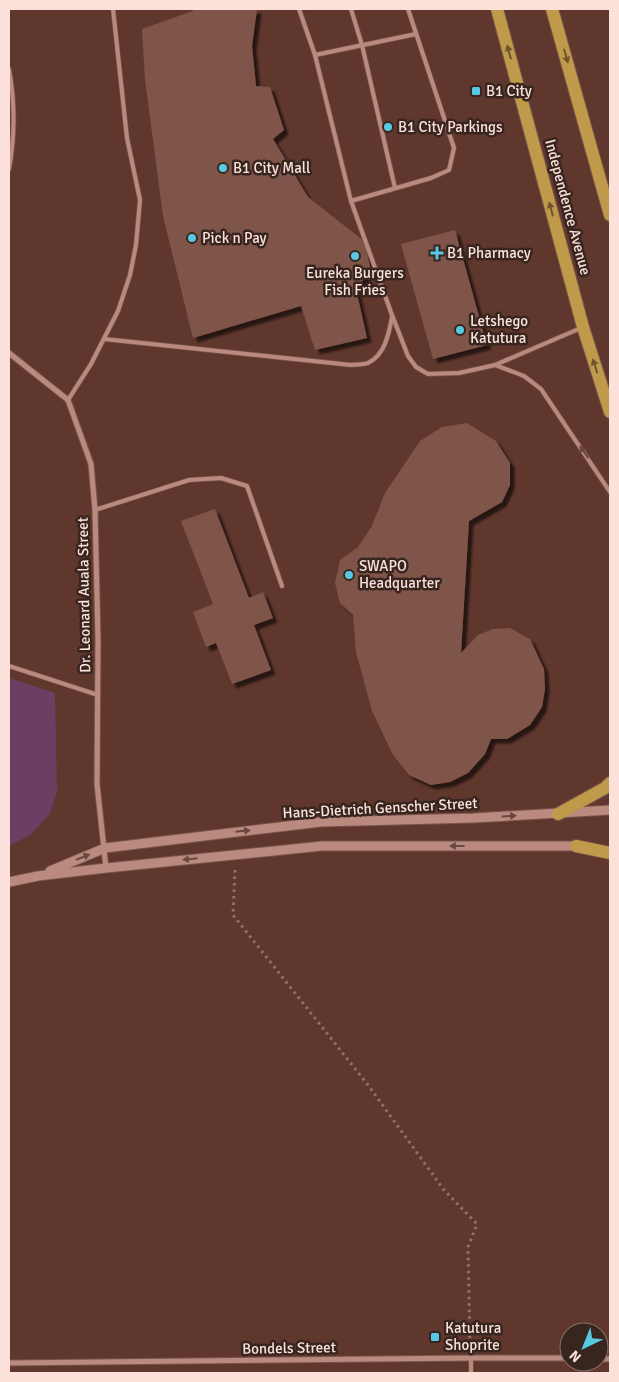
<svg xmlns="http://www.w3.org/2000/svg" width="619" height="1382" viewBox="0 0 619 1382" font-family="Signika,sans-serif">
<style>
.green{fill:#6c3e63}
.building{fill:#805449;filter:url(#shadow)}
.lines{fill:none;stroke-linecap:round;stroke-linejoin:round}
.service-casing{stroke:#77544b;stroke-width:5.5}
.minor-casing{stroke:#77544b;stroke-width:7}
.tertiary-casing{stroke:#77544b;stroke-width:11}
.primary-casing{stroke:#77544b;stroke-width:14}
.path{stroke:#947168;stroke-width:3;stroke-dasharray:2.5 4;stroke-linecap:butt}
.service{stroke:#ba8a7e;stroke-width:4}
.minor{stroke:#ba8a7e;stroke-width:5}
.tertiary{stroke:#ba8a7e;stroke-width:9}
.primary{stroke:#bf9a4a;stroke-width:12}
.oneway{fill:#6e5431}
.oneway2{fill:#664841}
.poi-dot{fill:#57c9e2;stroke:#382520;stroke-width:2}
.labels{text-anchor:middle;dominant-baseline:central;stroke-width:5;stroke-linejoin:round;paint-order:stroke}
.poi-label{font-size:15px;fill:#fbe1da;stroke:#382520;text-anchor:start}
.street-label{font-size:15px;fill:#fbe1da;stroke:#382520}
</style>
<defs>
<filter id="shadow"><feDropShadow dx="4.5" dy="4.5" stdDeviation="1" flood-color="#0009"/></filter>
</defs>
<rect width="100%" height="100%" fill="#60372d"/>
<path class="green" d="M9,678l46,15 2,98 -7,23 -20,21 -21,11z"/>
<g class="building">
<path d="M193,9h64l-5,37 4,40 14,1 14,43 -11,9 35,58 56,44 7,29 -15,19 11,49 -52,12 -14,-44 -108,32 -30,-122 -18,-136 -3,-51 51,-18z"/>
<path d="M455,230l32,115 -54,14 -32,-115z"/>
<path d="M467,423l29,18 14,22v22l-8,17 -33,19 -8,132 17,-18 15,-6 17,-1 20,11 14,30 1,20 -3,18 -12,18 -23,14h-16l-6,15 -17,19 -18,9 -19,3 -22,-10 -16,-20 -21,-44 -16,-59 -3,-37 -13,-12 -5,-20 5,-23 18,-13 14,-21 13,-33 35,-52 22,-14z"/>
<path d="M215,509l34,89 14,-6 10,26 -19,7 17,45 -39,14 -16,-41 -10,4 -13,-35 20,-8 -32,-83z"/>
</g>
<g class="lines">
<defs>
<g id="service">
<path d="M299,9l16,46 36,146 41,114 16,41 8,11 12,7 31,-1 36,-8 86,-37"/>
<path d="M351,9l11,36 33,143"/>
<path d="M315,55l101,-21"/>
<path d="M9,69c6,33 6,67 0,100"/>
<path d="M351,201l80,-23 18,-8 5,-22 -46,-139"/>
<path d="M104,339l247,26c5,-1 12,0 17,-2 17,-8 21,-30 24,-46"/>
<path d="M495,365l29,11 17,13 69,103"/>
<path d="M68,400l23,-36 27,-53 12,-36 6,-30 4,-45 -13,-62 -14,-129"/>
<path d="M95,510l94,-30 32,-2 26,8 35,100"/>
<path d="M9,666l89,29"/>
<path d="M471,1358v15"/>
</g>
<g id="minor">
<path d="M9,353l59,47 23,64 4,46 3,130 -1,144 9,84"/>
<path d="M599,1359h11"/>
<path d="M9,1363l462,-5h98"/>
</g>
<g id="tertiary">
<path d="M50,871l55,-23 216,-26 153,-4 136,-8"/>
<path d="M9,882l29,-6 68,-8 216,-22h258"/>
</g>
<g id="primary">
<path d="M497,9l86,318 27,85"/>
<path d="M552,9l58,206"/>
<path d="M558,814l47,-26 5,-5"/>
<path d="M576,846l34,7"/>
</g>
</defs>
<use href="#service" class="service-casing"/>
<use href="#minor" class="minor-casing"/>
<use href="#tertiary" class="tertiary-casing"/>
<use href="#primary" class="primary-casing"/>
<path class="path" d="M235,870l-2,45 135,170 76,105 33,34 -9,23 2,99"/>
<use href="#service" class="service"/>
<use href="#minor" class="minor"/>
<use href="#tertiary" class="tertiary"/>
<use href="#primary" class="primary"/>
</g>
<defs><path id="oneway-solid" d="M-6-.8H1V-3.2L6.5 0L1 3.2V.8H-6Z" transform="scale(1.25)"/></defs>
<g class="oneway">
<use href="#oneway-solid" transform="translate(509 52) rotate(-105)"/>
<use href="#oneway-solid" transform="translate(566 56) rotate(74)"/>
<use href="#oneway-solid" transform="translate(551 209) rotate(-105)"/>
<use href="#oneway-solid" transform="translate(595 366) rotate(-108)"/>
</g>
<g class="oneway2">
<use href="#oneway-solid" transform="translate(584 452) rotate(-125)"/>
<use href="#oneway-solid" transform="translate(509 816) rotate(-3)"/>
<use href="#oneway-solid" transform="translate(243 831) rotate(-6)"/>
<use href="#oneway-solid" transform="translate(457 846) rotate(-180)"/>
<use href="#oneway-solid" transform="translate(83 857) rotate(-22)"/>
<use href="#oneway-solid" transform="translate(190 859) rotate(174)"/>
</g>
<g class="poi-dot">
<rect x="471" y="86" width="10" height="10" rx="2.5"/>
<circle cx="388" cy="127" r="5"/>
<circle cx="223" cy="168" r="5"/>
<circle cx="192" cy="238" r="5"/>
<path d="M434.5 245.5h5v5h5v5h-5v5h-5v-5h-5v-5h5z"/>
<circle cx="355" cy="256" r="5"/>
<circle cx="460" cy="330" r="5"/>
<circle cx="349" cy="575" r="5"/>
<rect x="430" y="1332" width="10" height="10" rx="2.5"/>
</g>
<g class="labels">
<g class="poi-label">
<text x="486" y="91">B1 City</text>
<text x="398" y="127">B1 City Parkings</text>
<text x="233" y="168">B1 City Mall</text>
<text x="202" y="238">Pick n Pay</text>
<text x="447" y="253">B1 Pharmacy</text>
<text x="355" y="273" text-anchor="middle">Eureka Burgers<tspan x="355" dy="17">Fish Fries</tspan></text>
<text x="470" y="321">Letshego<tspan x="470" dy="17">Katutura</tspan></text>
<text x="359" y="566">SWAPO<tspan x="359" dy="17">Headquarter</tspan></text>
<text x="445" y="1328">Katutura<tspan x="445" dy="17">Shoprite</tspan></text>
</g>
<g class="street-label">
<text transform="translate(568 207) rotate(75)">Independence Avenue</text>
<text transform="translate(84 595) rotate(-91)">Dr. Leonard Auala Street</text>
<text transform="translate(380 808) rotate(-3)">Hans-Dietrich Genscher Street</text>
<text transform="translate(289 1348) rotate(-1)">Bondels Street</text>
</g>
</g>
<rect width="619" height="1382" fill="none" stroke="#fbe1da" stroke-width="20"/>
<g transform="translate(584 1347) rotate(223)"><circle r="24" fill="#382520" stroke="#86706a"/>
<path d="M0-4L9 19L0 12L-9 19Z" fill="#57c9e2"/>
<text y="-8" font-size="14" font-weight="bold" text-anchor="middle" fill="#fbe1da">N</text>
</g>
</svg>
